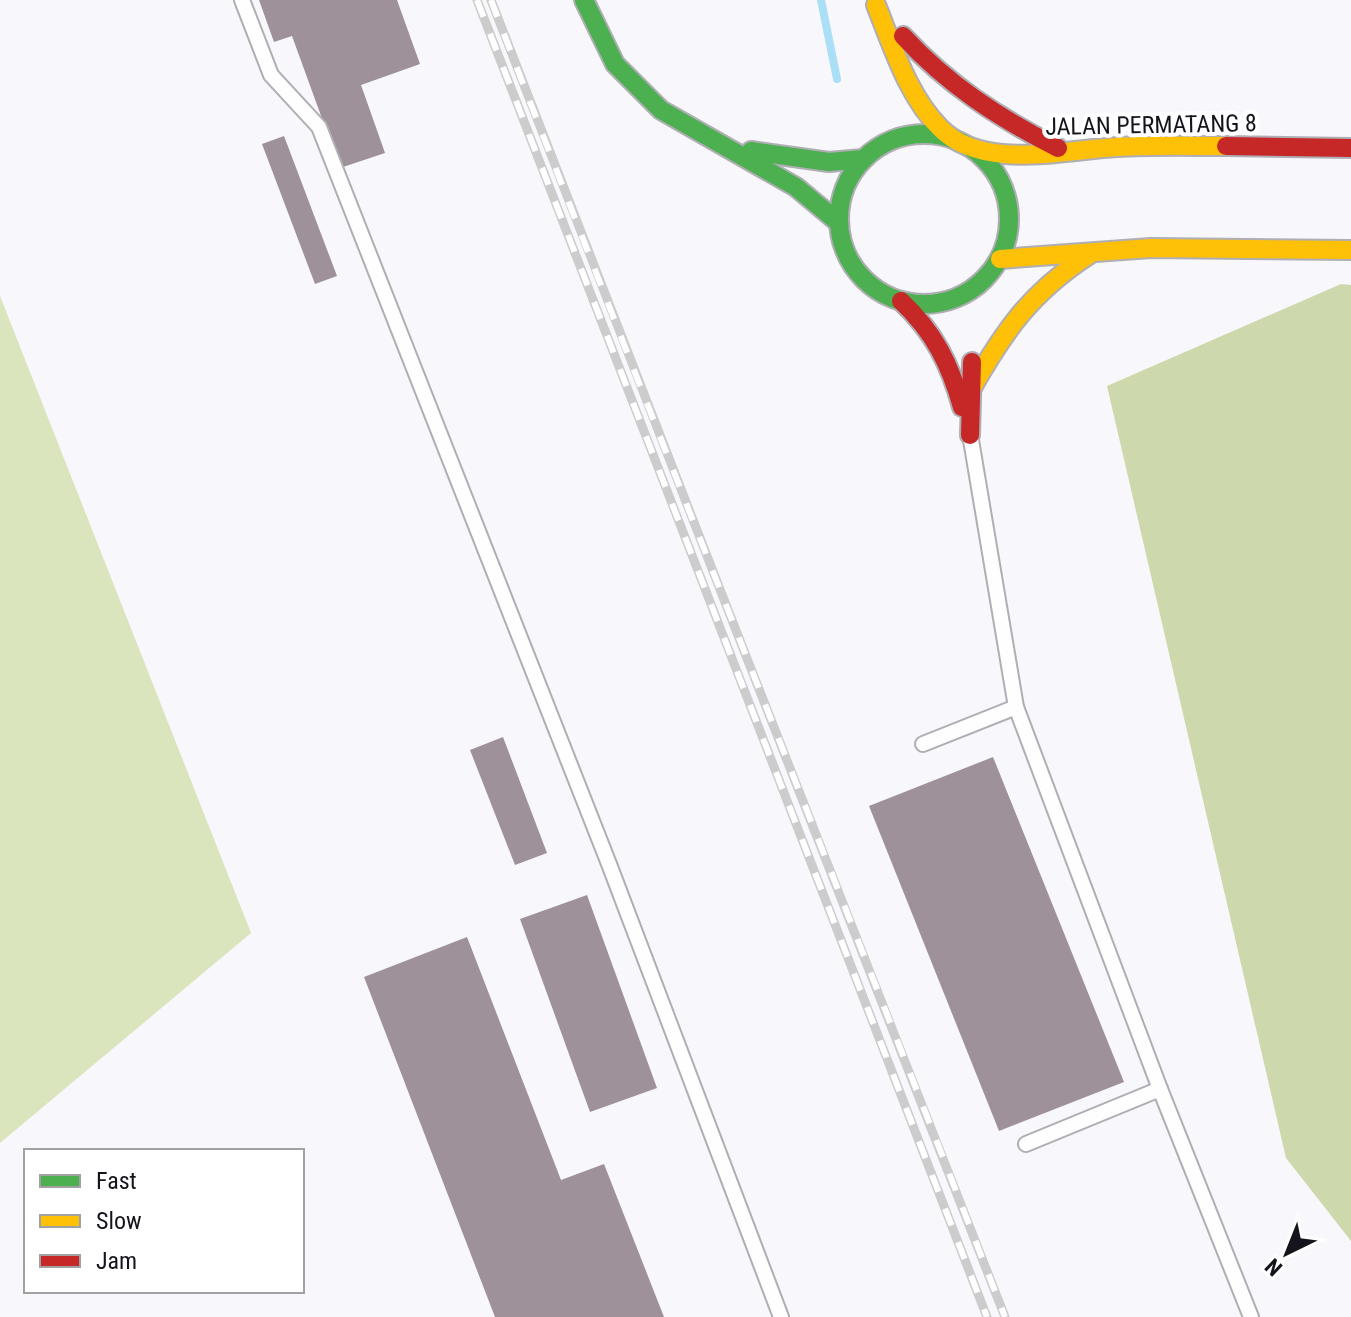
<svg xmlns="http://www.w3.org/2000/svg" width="1351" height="1317" viewBox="0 0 1351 1317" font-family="'Roboto Condensed',sans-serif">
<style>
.green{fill:#dbe5bd}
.forest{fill:#ced8ad}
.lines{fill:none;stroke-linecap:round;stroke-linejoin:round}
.stream{stroke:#abdef7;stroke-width:8}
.building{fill:#9e919a}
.lane-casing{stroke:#afaeb4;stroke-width:18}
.fast-casing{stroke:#afaeb4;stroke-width:22}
.slow-casing{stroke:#afaeb4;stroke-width:22}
.jam-casing{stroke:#afaeb4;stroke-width:22}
.lane{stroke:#fefefe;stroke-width:14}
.fast{stroke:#4caf50;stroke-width:18}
.slow{stroke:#ffc107;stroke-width:18}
.jam{stroke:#c62828;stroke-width:18}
.rail-casing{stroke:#cccccd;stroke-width:9}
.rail{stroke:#fff;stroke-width:6;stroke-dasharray:18;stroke-linecap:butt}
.labels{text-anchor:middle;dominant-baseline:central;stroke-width:8;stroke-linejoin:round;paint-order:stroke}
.street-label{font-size:24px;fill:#15131c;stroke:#fff}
</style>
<rect width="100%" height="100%" fill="#f8f7fb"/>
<path class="green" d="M0,296l251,637 -251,210z"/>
<path class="forest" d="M1341,284l10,1v956l-65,-83 -179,-772z"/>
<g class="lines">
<path class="stream" d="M821,0l16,79"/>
</g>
<g class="building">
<path d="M259,0h138l23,64 -59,21 24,68 -45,15 -48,-132 -18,6z"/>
<path d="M284,136l53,140 -22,8 -53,-140z"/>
<path d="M503,737l44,116 -32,12 -45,-115z"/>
<path d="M993,757l131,325 -125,49 -130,-325z"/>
<path d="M587,895l70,193 -67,24 -70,-193z"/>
<path d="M467,937l94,243 43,-16 60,153h-169l-131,-340z"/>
</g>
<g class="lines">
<defs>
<g id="lane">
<path d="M242,0l29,75 48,52 290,737 172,453"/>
<path d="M971,440l45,267 144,382 91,228"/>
<path d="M923,744l93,-37"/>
<path d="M1026,1144l134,-55"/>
</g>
<g id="fast">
<path d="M584,0l31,64 46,46 135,77 42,35"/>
<circle cx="924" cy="219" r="85"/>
<path d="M751,151l78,11 34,-3"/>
</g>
<g id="slow">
<path d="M876,5c17,42 32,91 64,123 42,43 124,22 177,19 36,-2 73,-1 109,-1"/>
<path d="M1000,259l151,-11 200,2"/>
<path d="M970,391c34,-60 61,-99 120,-137"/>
</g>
<g id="jam">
<path d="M903,36c45,49 96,82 155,112"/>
<path d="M1226,146l125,2"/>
<path d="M901,301c33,31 49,63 61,106"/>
<path d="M970,435l2,-73"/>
</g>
</defs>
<use href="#lane" class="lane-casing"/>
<use href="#fast" class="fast-casing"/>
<use href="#slow" class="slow-casing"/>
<use href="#jam" class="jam-casing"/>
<use href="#lane" class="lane"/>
<use href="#fast" class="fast"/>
<use href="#slow" class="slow"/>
<use href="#jam" class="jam"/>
<defs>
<g id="rail">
<path d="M477,0l510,1317"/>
<path d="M491,0c168,440 344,878 514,1317"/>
</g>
</defs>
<use href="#rail" class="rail-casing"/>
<use href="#rail" class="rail"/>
</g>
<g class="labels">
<g class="street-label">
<text transform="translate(1151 125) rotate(-1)">JALAN PERMATANG 8</text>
</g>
</g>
<rect x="24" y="1149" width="280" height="144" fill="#ffffff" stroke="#a1a1a4" stroke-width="2"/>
<rect x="40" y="1175" width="40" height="12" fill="#4caf50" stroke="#a1a1a4" stroke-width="2"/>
<text x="96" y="1189" font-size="24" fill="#15131c">Fast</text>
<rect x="40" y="1215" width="40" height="12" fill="#ffc107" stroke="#a1a1a4" stroke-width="2"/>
<text x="96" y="1229" font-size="24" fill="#15131c">Slow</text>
<rect x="40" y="1255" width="40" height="12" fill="#c62828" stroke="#a1a1a4" stroke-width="2"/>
<text x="96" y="1269" font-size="24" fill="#15131c">Jam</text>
<g transform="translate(1287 1253) rotate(223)" stroke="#ffffff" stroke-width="6" paint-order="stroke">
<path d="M0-6L14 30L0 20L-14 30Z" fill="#15131c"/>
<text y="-12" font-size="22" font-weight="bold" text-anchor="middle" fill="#15131c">N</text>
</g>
</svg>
